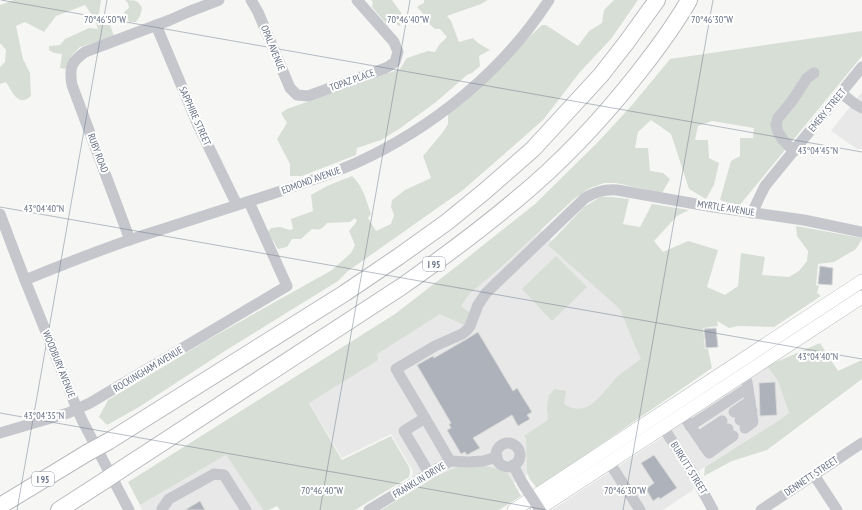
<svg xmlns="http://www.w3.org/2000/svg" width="862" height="510" viewBox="0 0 862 510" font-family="'PT Sans Narrow',sans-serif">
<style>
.built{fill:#e7e8e7}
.green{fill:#d7ded5}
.building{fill:#aeb2bb;stroke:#d8d9d7}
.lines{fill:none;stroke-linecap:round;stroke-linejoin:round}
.major-casing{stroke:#b8babf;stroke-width:14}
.highway-casing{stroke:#b8babe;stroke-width:18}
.minor{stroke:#c5c7cc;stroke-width:11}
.major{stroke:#fff;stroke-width:13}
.highway{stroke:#fff;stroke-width:16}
.highway-bridge-casing{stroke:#b8babe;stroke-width:18;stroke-linecap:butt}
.minor-bridge{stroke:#c5c7cc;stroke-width:11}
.highway-bridge{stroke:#fff;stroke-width:16}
.ticks{fill:none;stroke:#677084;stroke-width:1;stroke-opacity:0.45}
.labels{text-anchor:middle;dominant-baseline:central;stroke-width:4;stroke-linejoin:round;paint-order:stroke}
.shield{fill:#fff;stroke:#959ba9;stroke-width:1}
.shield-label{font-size:9px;font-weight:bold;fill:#677084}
.street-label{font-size:10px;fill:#677084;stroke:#fff}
.ticks-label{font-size:10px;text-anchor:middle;fill:#677084;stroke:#fff;stroke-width:4;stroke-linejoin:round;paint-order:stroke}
</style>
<rect width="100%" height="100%" fill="#f6f7f4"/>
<g class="built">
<path d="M862,92v57h-5l-26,-18z"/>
<path d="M532,222l89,83 46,84 -197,121h-38l-20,-32 1,-7 -22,-37 -49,24 -35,-59z"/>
<path d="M767,366l11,15 11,32 -11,8 -80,50 -5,19 -30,20h-111l111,-73 8,-10z"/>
<path d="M226,455l37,55h-121l-2,-5z"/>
</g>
<g class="green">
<path d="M14,0h87l-2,14 5,11h6l4,11 -34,11 -8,8 -7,14 -5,-1 2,-14 -8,-1 -5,-3v-4l11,-1 5,-6 24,-11 9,1 -4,-11 -9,-13 -29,11 -12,16 -19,-10 -9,4 7,33 7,14 1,23c-13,12 -19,-5 -25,-14l-6,2v-17l5,-5 1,-12 -6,-7v-38z"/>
<path d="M125,0c10,0 13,0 17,8l-2,8 -4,6h-7c-1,-4 -4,-6 -5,-10l5,-4 -1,-5z"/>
<path d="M371,0h21l15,21 -8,5 -5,-5 -6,5 -16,-19 1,-5z"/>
<path d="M424,0h64l-7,4 -34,12 4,5 8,21 14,-4 5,5 12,7 -11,6 1,10 -8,7 -5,2 -31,27 -37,27 -18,11 -24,8 -1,7 -54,21h-12v-12l-13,-25 10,-16 -6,-10 6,-4 113,-40 7,-11 21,-7 7,1 4,-7 8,-8 -7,-8h-5l-8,-7 -3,2 2,-7 -9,-10 1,-1 6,-3z"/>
<path d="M614,0h24l-27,39 -31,33 -37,48 -80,70 -115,81 -10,10 -110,68 -89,58 -32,18 -8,-8 9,-17 103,-62 121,-68 19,-17 4,-8 -6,-14 8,-10 -2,-3 -5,4 -23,1c-6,7 -7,7 -15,6l-11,10h-9l-5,8 -9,2 -10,-17 3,-4 9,-1 10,3 3,-1 -2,-10 22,-8 -2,-16 16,-9 25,-10c11,10 14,24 19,38l-3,4 8,13 15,-7 3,-9 -3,-8 1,-7 13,-10 26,-12 -8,-22 20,-24 5,-8v-10l70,-65 10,-11 14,-13h4l32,21 11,-15 13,-8 2,-13z"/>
<path d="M862,31v25l-123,150 -19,-6 11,-39 9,-5v-18h13l1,-10 -42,-7 -14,5 -3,14h13l1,18 10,5 -5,22 -8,14 -17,-10 -18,-55 -20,-14 -13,12 -3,16h13l2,23 13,2 7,6 -8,14 -46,-10h-12l-14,5 -16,11 -73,68 -32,27 -8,12 9,7 -6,12 -24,-11 -63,40 1,6 -69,43 33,57 49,-24 18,31 1,5 -1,5 -54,33h-75l-3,-4 -8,4h-6l-37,-55 -86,50 -12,-23 267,-168 62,-48 78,-62 63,-62 35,-38 37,-45z"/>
<path d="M600,197h12l17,2 -6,25 17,3 12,-23 37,6 -12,6 -23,25 9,11 25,-11 30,9 -11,37 18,8 13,-9 3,-33 24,4 -3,18 27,2 10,-6 8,-10 1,-10 -11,-15 -1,-10 66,12 -1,3 -5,8 -22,13 -16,2 -2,21 3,1 -2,7 4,3 -47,31 -36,-1 -9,2 -12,-7 1,5 -15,2 2,21h3l4,19 -175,120 -8,-10 -2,-8 -1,-32 -2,-2 24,-16 -1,-12 2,-13 6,-6 11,2 -2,13c25,16 39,-13 54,-28 7,-6 16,-11 23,-17l-6,-13 -15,-37 -72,-64 36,-38z"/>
<path d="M556,256l31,31 -35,34 -30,-32z"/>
<path d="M820,343l18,28 24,-11v19l-95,71 -35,11 -28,15 1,-9 73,-46 11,-8 -11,-32 -11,-15z"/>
<path d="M465,465h13l17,3 13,6 8,13 5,9 -22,14h-118l54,-33 17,-8z"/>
</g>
<g class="building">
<path d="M820,266l13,2 -1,17 -14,-1z"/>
<path d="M716,328l2,19 -12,1 -2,-19z"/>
<path d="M478,332l35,59 4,-3 15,24 -5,3 3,4 -12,7 -6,-11 -39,23 7,10 -13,7 -2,-3 -4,2 -14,-24 4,-2 -2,-4 2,-1 -34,-58 16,-9 1,2 31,-18z"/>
<path d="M775,382l2,33 -17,1 -1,-33z"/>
<path d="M654,455l23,33 -17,11 -1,-2 -6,4 -7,-12 8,-6 -13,-20z"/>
<path d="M200,501l5,9h-20z"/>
</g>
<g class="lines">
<defs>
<g id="major">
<path d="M514,510l348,-229"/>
<path d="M537,510l325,-213"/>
</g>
<g id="highway">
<path d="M109,441l236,-148 53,-36 49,-35 38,-31 48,-42 68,-74 25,-32 31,-43"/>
<path d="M125,467l276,-180c40,-28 79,-57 116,-88 45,-37 86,-81 122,-127 18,-23 36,-47 50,-72"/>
<path d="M0,506l87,-53"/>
<path d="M59,510l45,-29"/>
</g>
</defs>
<use href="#major" class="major-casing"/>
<use href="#highway" class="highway-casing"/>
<g class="minor">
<path d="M251,0l7,12 32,76 7,7 11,1 78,-28 9,-6 3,-10 -4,-10 -37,-42"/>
<path d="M156,25l42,100 39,80"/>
<path d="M841,93l14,11 7,4"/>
<path d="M794,151l-11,-11 -5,-8 -2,-7 2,-7 14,-17 15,-23 7,-5"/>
<path d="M752,213l8,-17 5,-10 97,-119"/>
<path d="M0,214l25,66 52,129 5,11 47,90"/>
<path d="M130,240l-58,-155c-3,-17 -1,-23 13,-33l85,-32 18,-8 31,-12"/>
<path d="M25,280c44,-18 89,-36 135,-50 40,-13 81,-26 121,-39 25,-9 50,-17 75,-28 77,-35 147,-92 193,-163"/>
<path d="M734,412l16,-11"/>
<path d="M683,415l26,38 24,-17"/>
<path d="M425,418l-29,-49 39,-23 27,-12 5,-4 3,-4 8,-21 8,-12 99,-95c10,-6 20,-9 32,-8l96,17 91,13 58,12"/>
<path d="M740,420l12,-9"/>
<path d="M690,426l58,-38"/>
<path d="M663,427l31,48 19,35"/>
<path d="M745,428l8,-6 -6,-40"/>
<path d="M0,433l68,-20 22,-10 197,-117 -38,-84"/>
<path d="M698,437l24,-16"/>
<circle cx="508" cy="455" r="12"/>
<path d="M704,446l24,-17"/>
<path d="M609,462l31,48"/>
<path d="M513,465l10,19"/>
<path d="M429,473l-25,-42 21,-13 25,43"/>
<path d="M814,475l23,35"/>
<path d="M162,510v-1l7,-10 45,-25 10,1 22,35"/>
<path d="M369,510l81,-49 18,1 15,-1 14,-4"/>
<path d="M761,510l101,-67"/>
</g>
<use href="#major" class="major"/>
<use href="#highway" class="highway"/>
<defs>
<g id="highway-bridge">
<path d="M87,453l22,-12"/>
<path d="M104,481l21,-14"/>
</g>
</defs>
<use href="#highway-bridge" class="highway-bridge-casing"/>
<path class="minor-bridge" d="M523,484l17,26"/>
<use href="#highway-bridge" class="highway-bridge"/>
</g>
<path class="ticks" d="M1,0l861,152M0,207l862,152M0,413l547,97M17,510l90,-510M320,510l90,-510M623,510l90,-510"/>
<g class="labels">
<g class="shield">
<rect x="423" y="257" width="22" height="14" rx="3"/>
<rect x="32" y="472" width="22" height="14" rx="3"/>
</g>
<g class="shield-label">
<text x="434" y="264">I 95</text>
<text x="43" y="479">I 95</text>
</g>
<g class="street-label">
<text transform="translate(273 48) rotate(68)">OPAL AVENUE</text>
<text transform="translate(352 80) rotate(-20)">TOPAZ PLACE</text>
<text transform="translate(827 110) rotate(-51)">EMERY STREET</text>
<text transform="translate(195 116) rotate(66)">SAPPHIRE STREET</text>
<text transform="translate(98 153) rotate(69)">RUBY ROAD</text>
<text transform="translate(311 180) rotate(-20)">EDMOND AVENUE</text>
<text transform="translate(726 208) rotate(9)">MYRTLE AVENUE</text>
<text transform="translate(59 364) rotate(68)">WOODBURY AVENUE</text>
<text transform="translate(148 369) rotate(-31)">ROCKINGHAM AVENUE</text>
<text transform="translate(689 468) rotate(58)">BURKITT STREET</text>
<text transform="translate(811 476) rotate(-34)">DENNETT STREET</text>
<text transform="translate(419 480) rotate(-31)">FRANKLIN DRIVE</text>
</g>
</g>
<g class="ticks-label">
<text x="105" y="23">70°46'50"W</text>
<text x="408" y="23">70°46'40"W</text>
<text x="712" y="23">70°46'30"W</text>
<text x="818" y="154">43°04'45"N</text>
<text x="44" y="212">43°04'40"N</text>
<text x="818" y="360">43°04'40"N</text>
<text x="44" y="419">43°04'35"N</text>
<text x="322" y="494">70°46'40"W</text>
<text x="625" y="494">70°46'30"W</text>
</g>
</svg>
